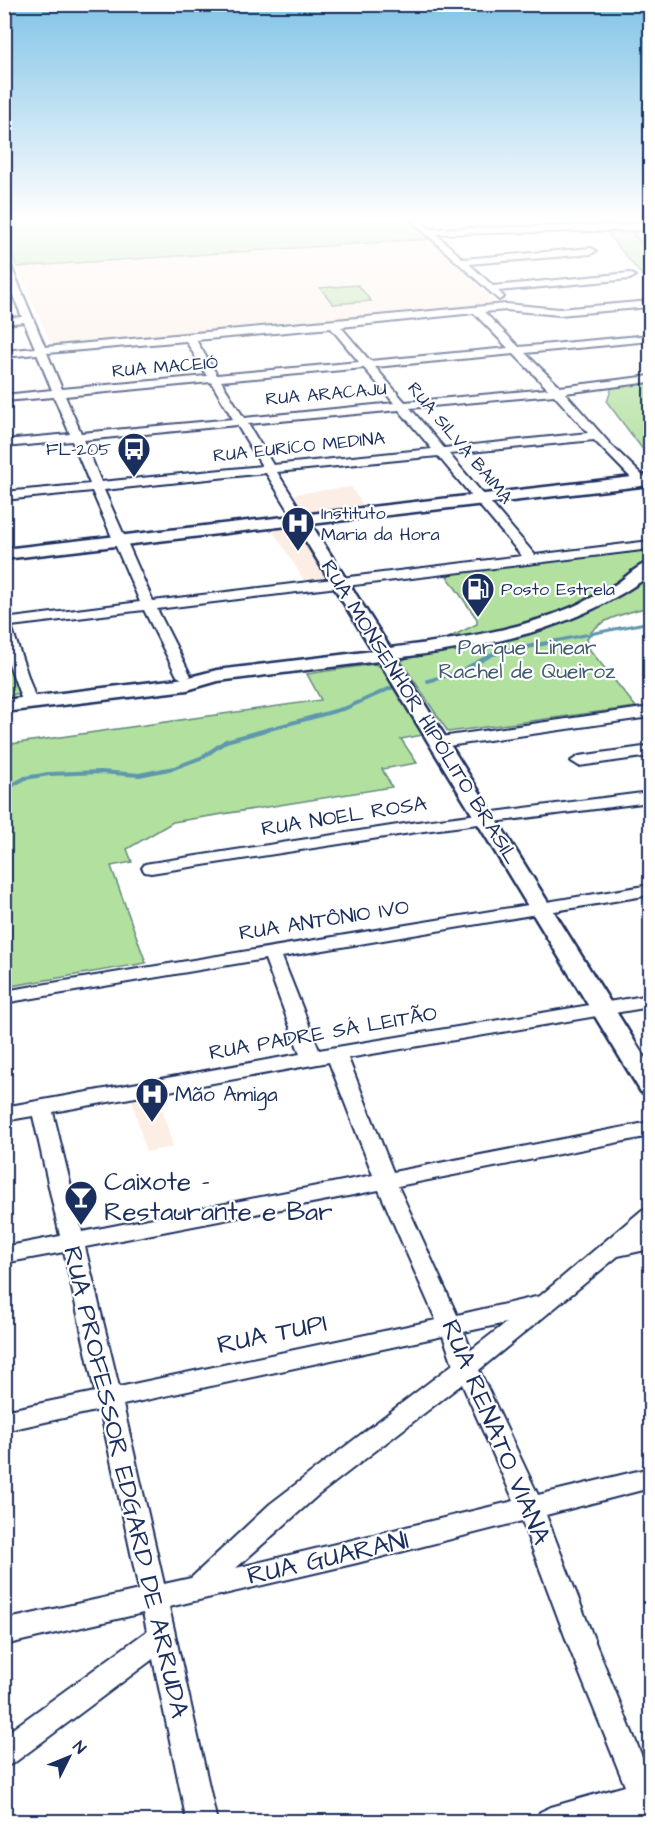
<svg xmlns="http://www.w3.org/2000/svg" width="655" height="1826" viewBox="0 0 655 1826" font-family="'Architects Daughter',sans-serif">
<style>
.built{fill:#fceee4}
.green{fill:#b1e09f;stroke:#66887e;stroke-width:1.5}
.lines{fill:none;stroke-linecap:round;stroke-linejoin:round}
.stream-far2{stroke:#5e97ad;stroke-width:2}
.stream-far1{stroke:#5e97ad;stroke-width:3}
.stream{stroke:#5e97ad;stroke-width:4}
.minor-casing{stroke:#1b2f5e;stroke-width:4}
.major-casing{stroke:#1b2f5e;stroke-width:5}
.minor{fill:#fff;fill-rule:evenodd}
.major{fill:#fff;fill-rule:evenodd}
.labels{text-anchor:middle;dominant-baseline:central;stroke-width:4.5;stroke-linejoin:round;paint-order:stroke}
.far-street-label{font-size:18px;fill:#1b2f5e;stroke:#fff}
.far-poi-label{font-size:18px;fill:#1b2f5e;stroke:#fff;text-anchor:start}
.park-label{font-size:21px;fill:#405b6e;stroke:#fff}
.street-label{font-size:21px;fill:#1b2f5e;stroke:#fff}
.poi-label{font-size:21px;fill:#1b2f5e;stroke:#fff;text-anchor:start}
.near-poi-label{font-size:26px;fill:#1b2f5e;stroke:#fff;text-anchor:start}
.near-street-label{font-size:26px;fill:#1b2f5e;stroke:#fff}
</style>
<rect width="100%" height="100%" fill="#fff"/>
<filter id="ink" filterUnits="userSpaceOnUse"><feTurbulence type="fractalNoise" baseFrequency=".0167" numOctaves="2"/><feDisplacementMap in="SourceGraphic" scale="12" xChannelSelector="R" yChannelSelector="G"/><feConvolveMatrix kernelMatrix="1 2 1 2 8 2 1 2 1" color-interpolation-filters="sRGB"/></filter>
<g filter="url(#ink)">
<g class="built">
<path d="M429,239l68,65 -1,2 -444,40 -35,-79z"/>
<path d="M351,487l15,23 -58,6 -14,-22z"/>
<path d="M286,527l10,2 29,46 -4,3 -17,2 -33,-52z"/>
<path d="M158,1095l15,52 -27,5 -14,-52z"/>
</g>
<g class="green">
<path d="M4,221h405l20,18 -412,28 -12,-30z"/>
<path d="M637,229l13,10v46l-45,-54z"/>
<path d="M358,285l13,16 -38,3 -13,-16z"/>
<path d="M650,382v77l-43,-57 5,-15z"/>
<path d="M650,550v56c-19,7 -55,12 -63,33l3,11 46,57 -188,25 -47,-71 76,-37v-5l-30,-43 7,-3z"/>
<path d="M4,639l15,54 -14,4h-1z"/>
<path d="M374,664l8,3 41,68 -22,4 16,24 -35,6 10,18 -219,35 -46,27 5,13 -21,4 35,97 -141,24 -1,-242 317,-45 -14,-26z"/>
</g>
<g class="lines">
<path class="stream-far2" d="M623,221v3l27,28"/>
<path class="stream-far1" d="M550,642l100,-20"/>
<g class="stream">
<path d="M428,681l31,-9 34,-18 64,-13"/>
<path d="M4,790l21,-12 24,-4 52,-2 38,3 35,-7 29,-11 23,-16 120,-33 45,-20"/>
</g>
<defs>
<g id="minor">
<path d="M412,221h9l9,8 220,-5v6l-214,4 27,25 128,-11 5,3 -5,3 -122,10 24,22 137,-13 5,3 -5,3 -132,12 6,6 -5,3z"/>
<path d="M4,258l5,3 36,86 461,-43 53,5 91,-8v6l-91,8 -53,-5 -22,2 35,35 131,-12v6l-125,12 35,34 90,-11v6l-85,11 46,52 35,34v6h-8l-44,-45 -145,14 86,101 115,-14v8l-493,60 34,67 -7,4 -7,-4 -33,-66 -133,16 26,77 -8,5 -5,-2 -20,-56v-31l136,-17 -48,-111 -88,9v-8l86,-8 -18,-43 -68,6v-7l66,-6 -16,-37 -50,4v-6l48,-5 -15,-36 -33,3v-6l31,-3 -11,-26 -20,2v-6l18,-1 -18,-43zM474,313l34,35 -138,13 -29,-34zM331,328l28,34 -142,13 -21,-35zM186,341l21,35 -145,13 -15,-36zM514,354l34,35 -143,13 -30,-35zM364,368l30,35 -150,15 -23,-37zM211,382l22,37 -152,14 -16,-37zM554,395l34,38 -144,15 -34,-40zM399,410l33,39 -159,16 -25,-41zM237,425l25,41 -161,16 -17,-42zM438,456l84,100 -369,45 -49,-111 162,-17 29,47 6,4 6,-4 -30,-48z"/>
<path d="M650,707v10l-209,30 -8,-5 8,-5z"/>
<path d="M650,746v10l-71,10 -8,-5 8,-5z"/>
<path d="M650,792v10l-226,29 -273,42 -6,-1 -3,-4 3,-4 6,-1 273,-42z"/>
<path d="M650,885v10l-368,62 37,93 331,-55v12l-302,51 45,114 257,-50v14l-252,50 59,129 83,-19 102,-86 8,-2v20l-7,6 7,-1v16l-32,7 -139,114 59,125 112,-27v20l-104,27 51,132 53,129v46l-11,-1 -3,-8 -32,9h-68l4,-10 11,-5 74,-21 -56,-139 -47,-126 -165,42 -188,44 48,215h-30l-34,-163 -139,104 -10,4v-32l143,-104 -4,-18 -139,32v-25l135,-30 -39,-180 -96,21v-20l91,-19 -31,-140 -60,11v-16l56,-11 -27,-120 -29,5v-14l296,-53 -35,-95 -261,44v-12zM329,1062l44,113 -291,57 -29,-120zM379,1190l57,130 -317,67 -34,-140zM506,1323l-4,3 -31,24 -7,-18zM443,1336l10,28 -183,140 -79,74 -27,6 -41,-179zM462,1384l52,117 -278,67 81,-72z"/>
</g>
<path id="major" d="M650,475v10l-339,39 79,124c61,-8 123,-16 180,-40 16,-7 31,-15 46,-24 11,-7 21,-19 34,-22v13c-77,56 -161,71 -254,83l254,408v28l-9,-2 -262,-431 -161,20 -31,9 -183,22v-12l182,-22 31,-8 156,-19 -77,-126 -292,34v-10z"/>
</defs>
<use href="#minor" class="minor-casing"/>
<use href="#major" class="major-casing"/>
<use href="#minor" class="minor"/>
<use href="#major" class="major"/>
</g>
</g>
<linearGradient id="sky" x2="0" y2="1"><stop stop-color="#82c4e6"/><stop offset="0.46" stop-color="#fff"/><stop offset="1" stop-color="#fff" stop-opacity="0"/></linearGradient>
<rect width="655" height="477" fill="url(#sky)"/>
<defs>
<symbol id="bus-pin" viewBox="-11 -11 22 30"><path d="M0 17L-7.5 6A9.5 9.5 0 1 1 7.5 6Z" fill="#1b2f5e" stroke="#fff"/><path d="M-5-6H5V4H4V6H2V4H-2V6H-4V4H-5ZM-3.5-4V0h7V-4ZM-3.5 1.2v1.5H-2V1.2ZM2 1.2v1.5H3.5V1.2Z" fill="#fff"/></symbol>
<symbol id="hospital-pin" viewBox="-11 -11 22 30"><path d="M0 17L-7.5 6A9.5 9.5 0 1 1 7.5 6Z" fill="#1b2f5e" stroke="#fff"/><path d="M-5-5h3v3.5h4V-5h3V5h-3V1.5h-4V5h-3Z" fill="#fff"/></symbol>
<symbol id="fuel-pin" viewBox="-11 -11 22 30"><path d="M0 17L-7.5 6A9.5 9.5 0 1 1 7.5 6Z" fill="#1b2f5e" stroke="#fff"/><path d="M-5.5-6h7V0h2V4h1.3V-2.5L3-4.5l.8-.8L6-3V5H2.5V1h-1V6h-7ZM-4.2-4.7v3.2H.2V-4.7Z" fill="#fff"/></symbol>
<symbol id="bar-pin" viewBox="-11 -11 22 30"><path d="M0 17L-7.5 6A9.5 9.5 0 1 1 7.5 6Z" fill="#1b2f5e" stroke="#fff"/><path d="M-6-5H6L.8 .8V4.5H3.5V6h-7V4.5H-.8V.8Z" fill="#fff"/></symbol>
</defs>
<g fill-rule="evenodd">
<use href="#bus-pin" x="115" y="430" width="38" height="52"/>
<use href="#hospital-pin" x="279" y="504" width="38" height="52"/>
<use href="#fuel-pin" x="459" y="570" width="38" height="52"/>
<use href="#hospital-pin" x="133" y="1075" width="38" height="52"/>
<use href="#bar-pin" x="62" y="1178" width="38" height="52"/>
</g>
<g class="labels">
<g class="far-street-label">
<text transform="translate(165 367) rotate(-5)">RUA MACEIÓ</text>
<text transform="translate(326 394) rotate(-5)">RUA ARACAJU</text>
<text transform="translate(460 443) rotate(50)">RUA SILVA BAIMA</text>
<text transform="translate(299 447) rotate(-6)">RUA EURÍCO MEDINA</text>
</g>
<g class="far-poi-label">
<text x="111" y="449" text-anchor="end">FL-205</text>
<text x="321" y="513">Instituto<tspan x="321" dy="21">Maria da Hora</tspan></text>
<text x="501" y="589">Posto Estrela</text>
</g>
<g class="park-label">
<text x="527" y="647">Parque Linear<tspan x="527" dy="24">Rachel de Queiroz</tspan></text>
</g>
<g class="street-label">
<text transform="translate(420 712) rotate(58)">RUA MONSENHOR HIPÓLITO BRASIL</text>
<text transform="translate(344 816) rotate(-9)">RUA NOEL ROSA</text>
<text transform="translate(324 920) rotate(-9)">RUA ANTÔNIO IVO</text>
<text transform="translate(323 1033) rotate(-10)">RUA PADRE SÁ LEITÃO</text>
</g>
<g class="poi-label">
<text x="175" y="1094">Mão Amiga</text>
</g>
<g class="near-poi-label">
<text x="104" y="1182">Caixote -<tspan x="104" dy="30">Restaurante e Bar</tspan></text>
</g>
<g class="near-street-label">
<text transform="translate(272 1334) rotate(-12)">RUA TUPI</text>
<text transform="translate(496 1432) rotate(67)">RUA RENATO VIANA</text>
<text transform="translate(126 1482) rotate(77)">RUA PROFESSOR EDGARD DE ARRUDA</text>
<text transform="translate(328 1558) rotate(-13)">RUA GUARANI</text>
</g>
</g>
<rect width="655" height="1826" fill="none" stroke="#fff" stroke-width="24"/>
<rect x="12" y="12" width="631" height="1802" fill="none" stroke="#1b2f5e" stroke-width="2" filter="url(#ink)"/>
<g transform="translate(69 1757) rotate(47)" stroke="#ffffff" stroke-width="4.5" paint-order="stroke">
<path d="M0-4.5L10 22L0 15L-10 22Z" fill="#1b2f5e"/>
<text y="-9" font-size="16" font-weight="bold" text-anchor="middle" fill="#1b2f5e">N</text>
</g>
</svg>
